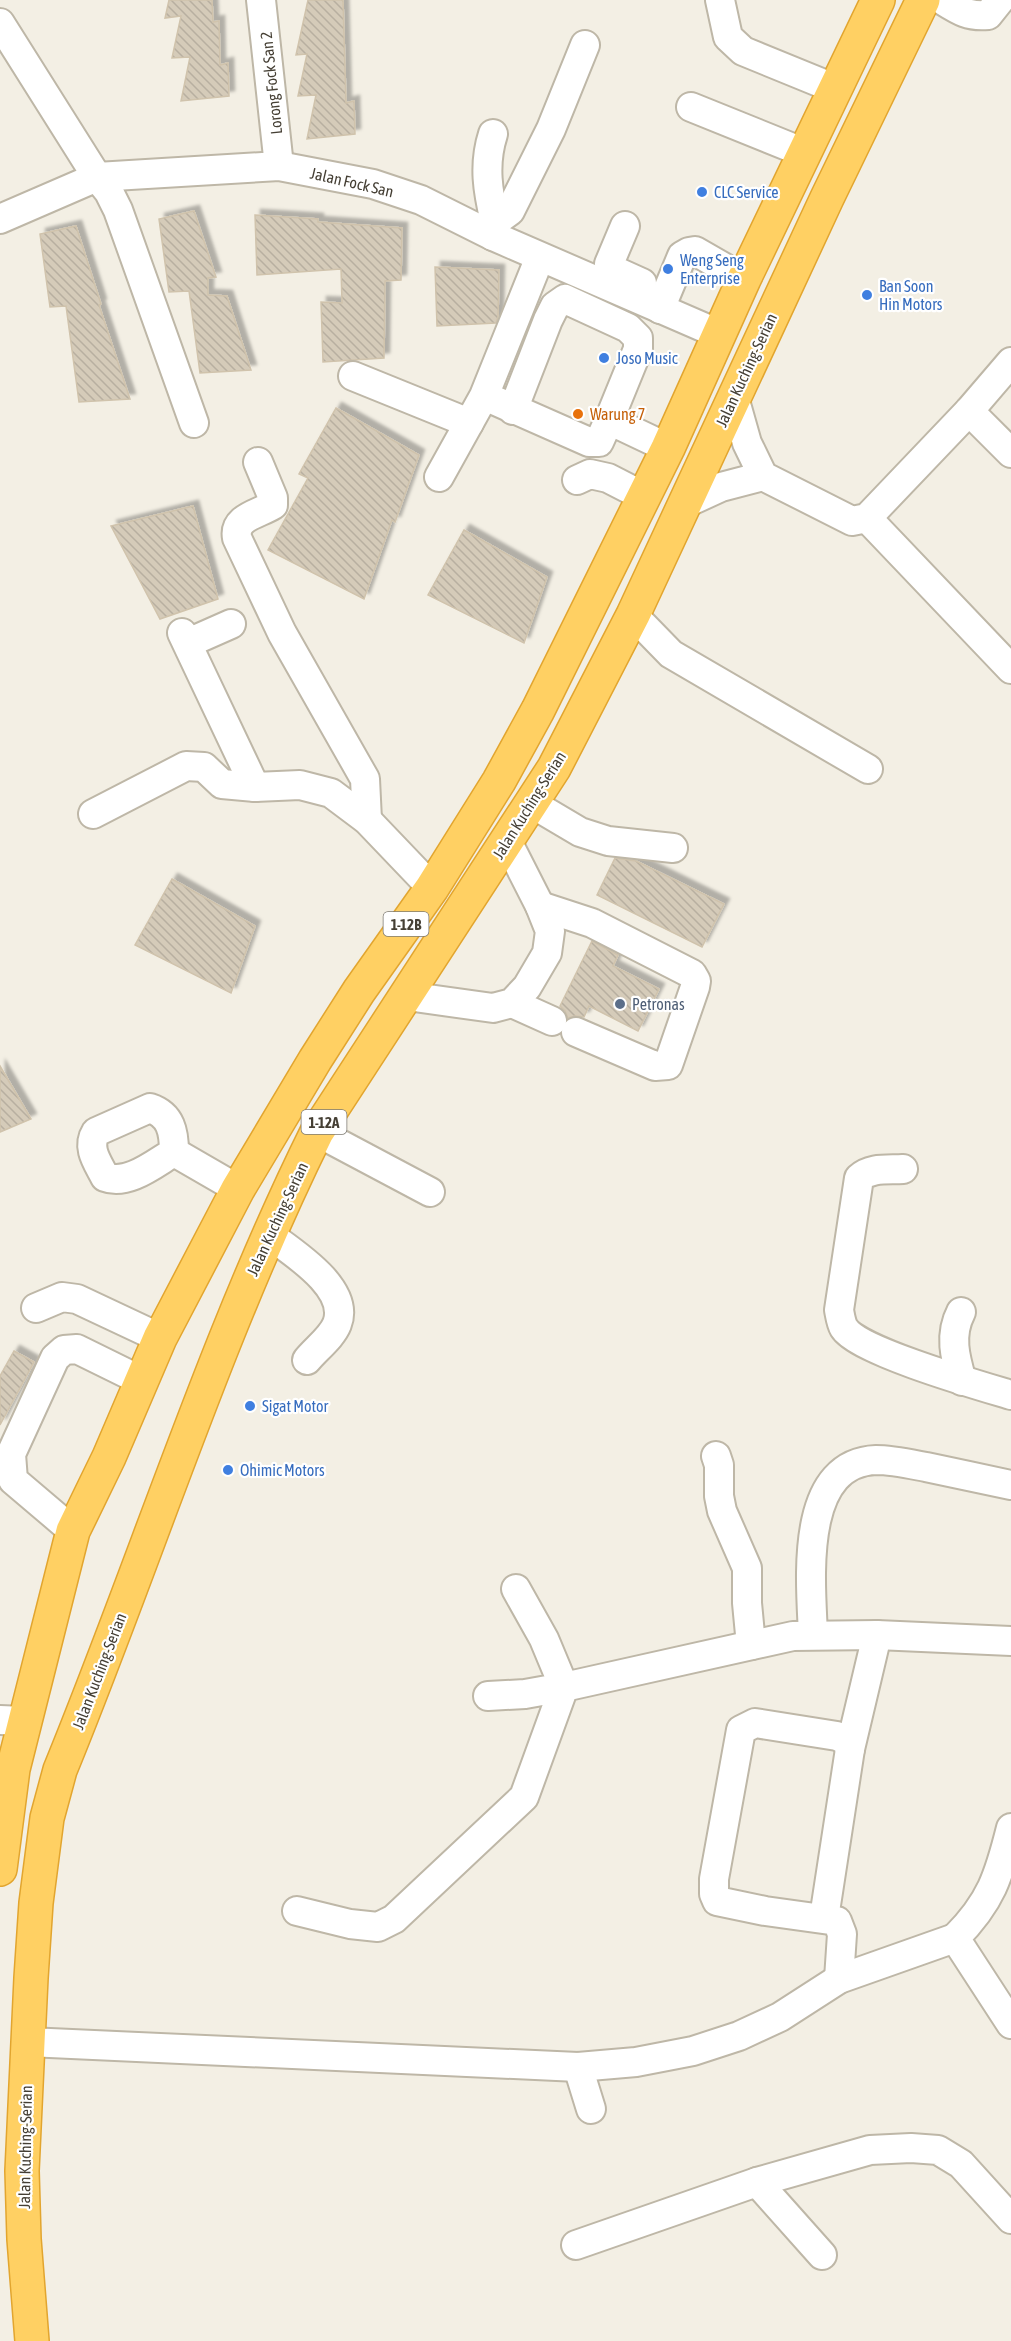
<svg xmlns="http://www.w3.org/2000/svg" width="1011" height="2341" viewBox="0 0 1011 2341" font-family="'Asap Condensed',sans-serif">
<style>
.building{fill:url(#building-back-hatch);stroke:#d0c3ac;stroke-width:1.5;filter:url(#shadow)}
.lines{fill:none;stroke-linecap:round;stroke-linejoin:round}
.minor-casing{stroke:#beb7a7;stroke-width:32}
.highway-casing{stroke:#e2a52f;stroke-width:36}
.minor{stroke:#fff;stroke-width:28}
.highway{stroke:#ffd063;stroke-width:33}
.shop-dot{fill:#3f7fe0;stroke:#fff;stroke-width:2}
.food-dot{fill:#e8710a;stroke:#fff;stroke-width:2}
.service-dot{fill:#5c6f8a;stroke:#fff;stroke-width:2}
.labels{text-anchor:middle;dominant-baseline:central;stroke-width:4.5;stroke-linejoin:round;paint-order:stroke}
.shield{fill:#fff;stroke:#7d7971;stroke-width:1.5}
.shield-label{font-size:15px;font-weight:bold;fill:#453f34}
.street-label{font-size:16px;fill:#453f34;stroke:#fff}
.shop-label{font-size:16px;fill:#366cbe;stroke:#fff;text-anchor:start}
.food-label{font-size:16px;fill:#c56008;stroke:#fff;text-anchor:start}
.service-label{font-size:16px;fill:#4e5e75;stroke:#fff;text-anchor:start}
</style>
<defs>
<pattern id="building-back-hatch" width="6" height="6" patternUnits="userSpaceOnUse" patternTransform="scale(1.5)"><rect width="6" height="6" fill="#d5cbb9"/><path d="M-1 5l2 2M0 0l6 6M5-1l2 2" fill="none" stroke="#b8afa0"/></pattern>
<filter id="shadow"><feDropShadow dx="5.5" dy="-5.5" stdDeviation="1.5" flood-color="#0004"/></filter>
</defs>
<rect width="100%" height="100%" fill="#f3efe4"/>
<g class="building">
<path d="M169,0h43l1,22 6,-1 1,44 8,-2 1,33 -48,5 9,-44 -18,1 9,-42 -16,2z"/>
<path d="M308,0h35l3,103 8,-2 1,33 -48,5 9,-44 -18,1 9,-42 -11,1z"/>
<path d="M194,211l22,66 -8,1v17l19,1 24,74 -51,3 -11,-82 -20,1 -10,-73z"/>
<path d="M255,215l63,4v3l84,6 -1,52 -16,1 -1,77 -61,4 -2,-60 21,1 -1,-34 -84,6z"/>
<path d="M76,226l25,78 -2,1 31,94 -51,3 -13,-96 -16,1 -10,-73z"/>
<path d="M435,267l64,3 -1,47 -2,6 -59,3z"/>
<path d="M336,408l83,47 -24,67 -3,-2 -28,79 -96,-49 40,-72 -9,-4z"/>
<path d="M193,506l25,93 -58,20 -49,-93z"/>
<path d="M464,530l83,47 -23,66 -96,-48z"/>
<path d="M615,858l21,3 88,43 -22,43 -105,-52z"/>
<path d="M172,879l83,47 -24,67 -96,-48z"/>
<path d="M592,941l26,14 -5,11 46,23 -21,42 -49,-25 -5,11 -9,-1 -7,2 -3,-7 -5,-5z"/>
<path d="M0,1066l31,53 -31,13z"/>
<path d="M14,1351l20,11 -34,63v-49z"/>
</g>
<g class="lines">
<defs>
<g id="minor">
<path d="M261,0l18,166"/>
<path d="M720,0l8,37 15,14 93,38"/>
<path d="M942,0c16,10 26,17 46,15l12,-15"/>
<path d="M0,23l97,154 12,15 9,18 76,213"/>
<path d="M691,107l114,46"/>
<path d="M493,134c-10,31 -5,58 2,88"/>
<path d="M0,219l97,-42 182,-11 94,18 48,16 72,36 226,98"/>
<path d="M625,226l-16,38 2,5 31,14"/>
<path d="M493,236l2,-14 15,-11 41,-82 34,-84"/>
<path d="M660,309l22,-53 7,-4 6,-1 49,28"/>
<path d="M353,376l116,47"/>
<path d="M734,397l13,46 16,33 89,45 15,-3 102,-107 42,-49"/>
<path d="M496,401l93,41h10l10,-22"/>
<path d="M513,410l35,-90 7,-14 10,-7 63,29 10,10v11l-29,71 59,28"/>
<path d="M969,411l42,42"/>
<path d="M258,462l15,36v7c-14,9 -40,12 -36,33l45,95 83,146 2,41"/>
<path d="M439,477l45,-81 56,-139"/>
<path d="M577,480l13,-6 18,4 37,19"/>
<path d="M684,504l37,-17 42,-11"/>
<path d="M867,518l144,151"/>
<path d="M633,615l38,39 197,115"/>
<path d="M182,633l73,154"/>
<path d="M188,643l43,-19"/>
<path d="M531,803l49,29 28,9 65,7"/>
<path d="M93,814l93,-48 18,1 18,17 33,3 45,-2 31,8 36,27 65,68"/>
<path d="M540,906l52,17 100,51 4,7 -1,6 -27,78 -13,1 -79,-34"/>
<path d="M407,996l86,12 19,-5 15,-16 20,-34 3,-22 -10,-25 -33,-65"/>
<path d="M512,1003l40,18"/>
<path d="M150,1108c21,7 24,24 24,44 -19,11 -46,34 -69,25 -7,-14 -19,-29 -9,-45z"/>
<path d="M317,1132l113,60"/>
<path d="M174,1152l64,37"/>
<path d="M903,1169c-15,1 -32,-2 -44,9l-20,132c1,5 2,13 5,18 14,23 137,58 167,67"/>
<path d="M268,1234c24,18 83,54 69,90 -5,13 -21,25 -30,36"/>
<path d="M36,1308l26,-11 15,2 83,39"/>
<path d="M961,1312c-12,23 -6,45 1,69"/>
<path d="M716,1456l3,9v31l3,15 25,57v35l4,42"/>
<path d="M73,1531l-60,-51 -2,-26 44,-96 9,-8 13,-1 63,31"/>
<path d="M813,1635c-2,-52 -15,-172 63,-175 16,0 34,4 50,7 28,6 57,12 85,18"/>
<path d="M488,1696l37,-2 39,-7 -20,-48 -28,-50"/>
<path d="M0,1720l24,1"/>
<path d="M1011,1828c-12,48 -20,74 -56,110l56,86"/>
<path d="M297,1911l53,13 28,3 16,-8 130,-122 40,-110 229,-51 84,-1 134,6"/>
<path d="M824,1918l26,-169 27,-114"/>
<path d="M839,1979l3,-45 -5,-13 -72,-10 -48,-10 -3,-7v-15l27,-149 14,-7 82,13 9,4 4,9"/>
<path d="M28,2042l550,25 58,-5 57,-11 46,-15 41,-19 59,-38 116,-41"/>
<path d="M578,2067l13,42"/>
<path d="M757,2182l65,73"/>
<path d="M576,2245l181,-63 113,-32 41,-2 27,2 23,14 50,55"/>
</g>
<g id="highway">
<path d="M0,1869l13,-100 60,-238 36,-74 51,-119 78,-149 77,-129 44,-69 73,-103 67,-107 39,-71 130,-262 76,-169 134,-279"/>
<path d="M32,2341l-8,-102 -2,-68 9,-193 5,-75 11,-85 13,-48c87,-212 155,-432 257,-638l237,-364 79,-153 194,-417 96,-198"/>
</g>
</defs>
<use href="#minor" class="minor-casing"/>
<use href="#highway" class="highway-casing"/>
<use href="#minor" class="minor"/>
<use href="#highway" class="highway"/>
</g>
<g class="shop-dot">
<circle cx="702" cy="192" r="6"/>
<circle cx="668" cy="269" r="6"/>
<circle cx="867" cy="295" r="6"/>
<circle cx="604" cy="358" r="6"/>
<circle cx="250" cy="1406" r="6"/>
<circle cx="228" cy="1470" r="6"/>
</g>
<circle class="food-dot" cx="578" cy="414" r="6"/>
<circle class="service-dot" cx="620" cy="1004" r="6"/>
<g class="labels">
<g class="shield">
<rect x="383.5" y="912" width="45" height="24" rx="4.5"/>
<rect x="301.5" y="1110" width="45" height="24" rx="4.5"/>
</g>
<g class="shield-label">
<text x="406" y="924">1-12B</text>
<text x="324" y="1122">1-12A</text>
</g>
<g class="street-label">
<text transform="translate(271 83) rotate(-96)">Lorong Fock San 2</text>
<text transform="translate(352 182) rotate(13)">Jalan Fock San</text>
<text transform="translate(746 370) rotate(-65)">Jalan Kuching-Serian</text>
<text transform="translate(529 805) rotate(-58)">Jalan Kuching-Serian</text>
<text transform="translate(277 1219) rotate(-65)">Jalan Kuching-Serian</text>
<text transform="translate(99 1671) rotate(-69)">Jalan Kuching-Serian</text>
<text transform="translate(25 2147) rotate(-89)">Jalan Kuching-Serian</text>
</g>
<g class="shop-label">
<text x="714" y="192">CLC Service</text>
<text x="680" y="260">Weng Seng<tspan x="680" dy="18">Enterprise</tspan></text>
<text x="879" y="286">Ban Soon<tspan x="879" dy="18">Hin Motors</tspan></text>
<text x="616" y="358">Joso Music</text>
<text x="262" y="1406">Sigat Motor</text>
<text x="240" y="1470">Ohimic Motors</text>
</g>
<g class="food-label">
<text x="590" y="414">Warung 7</text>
</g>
<g class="service-label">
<text x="632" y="1004">Petronas</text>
</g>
</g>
</svg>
